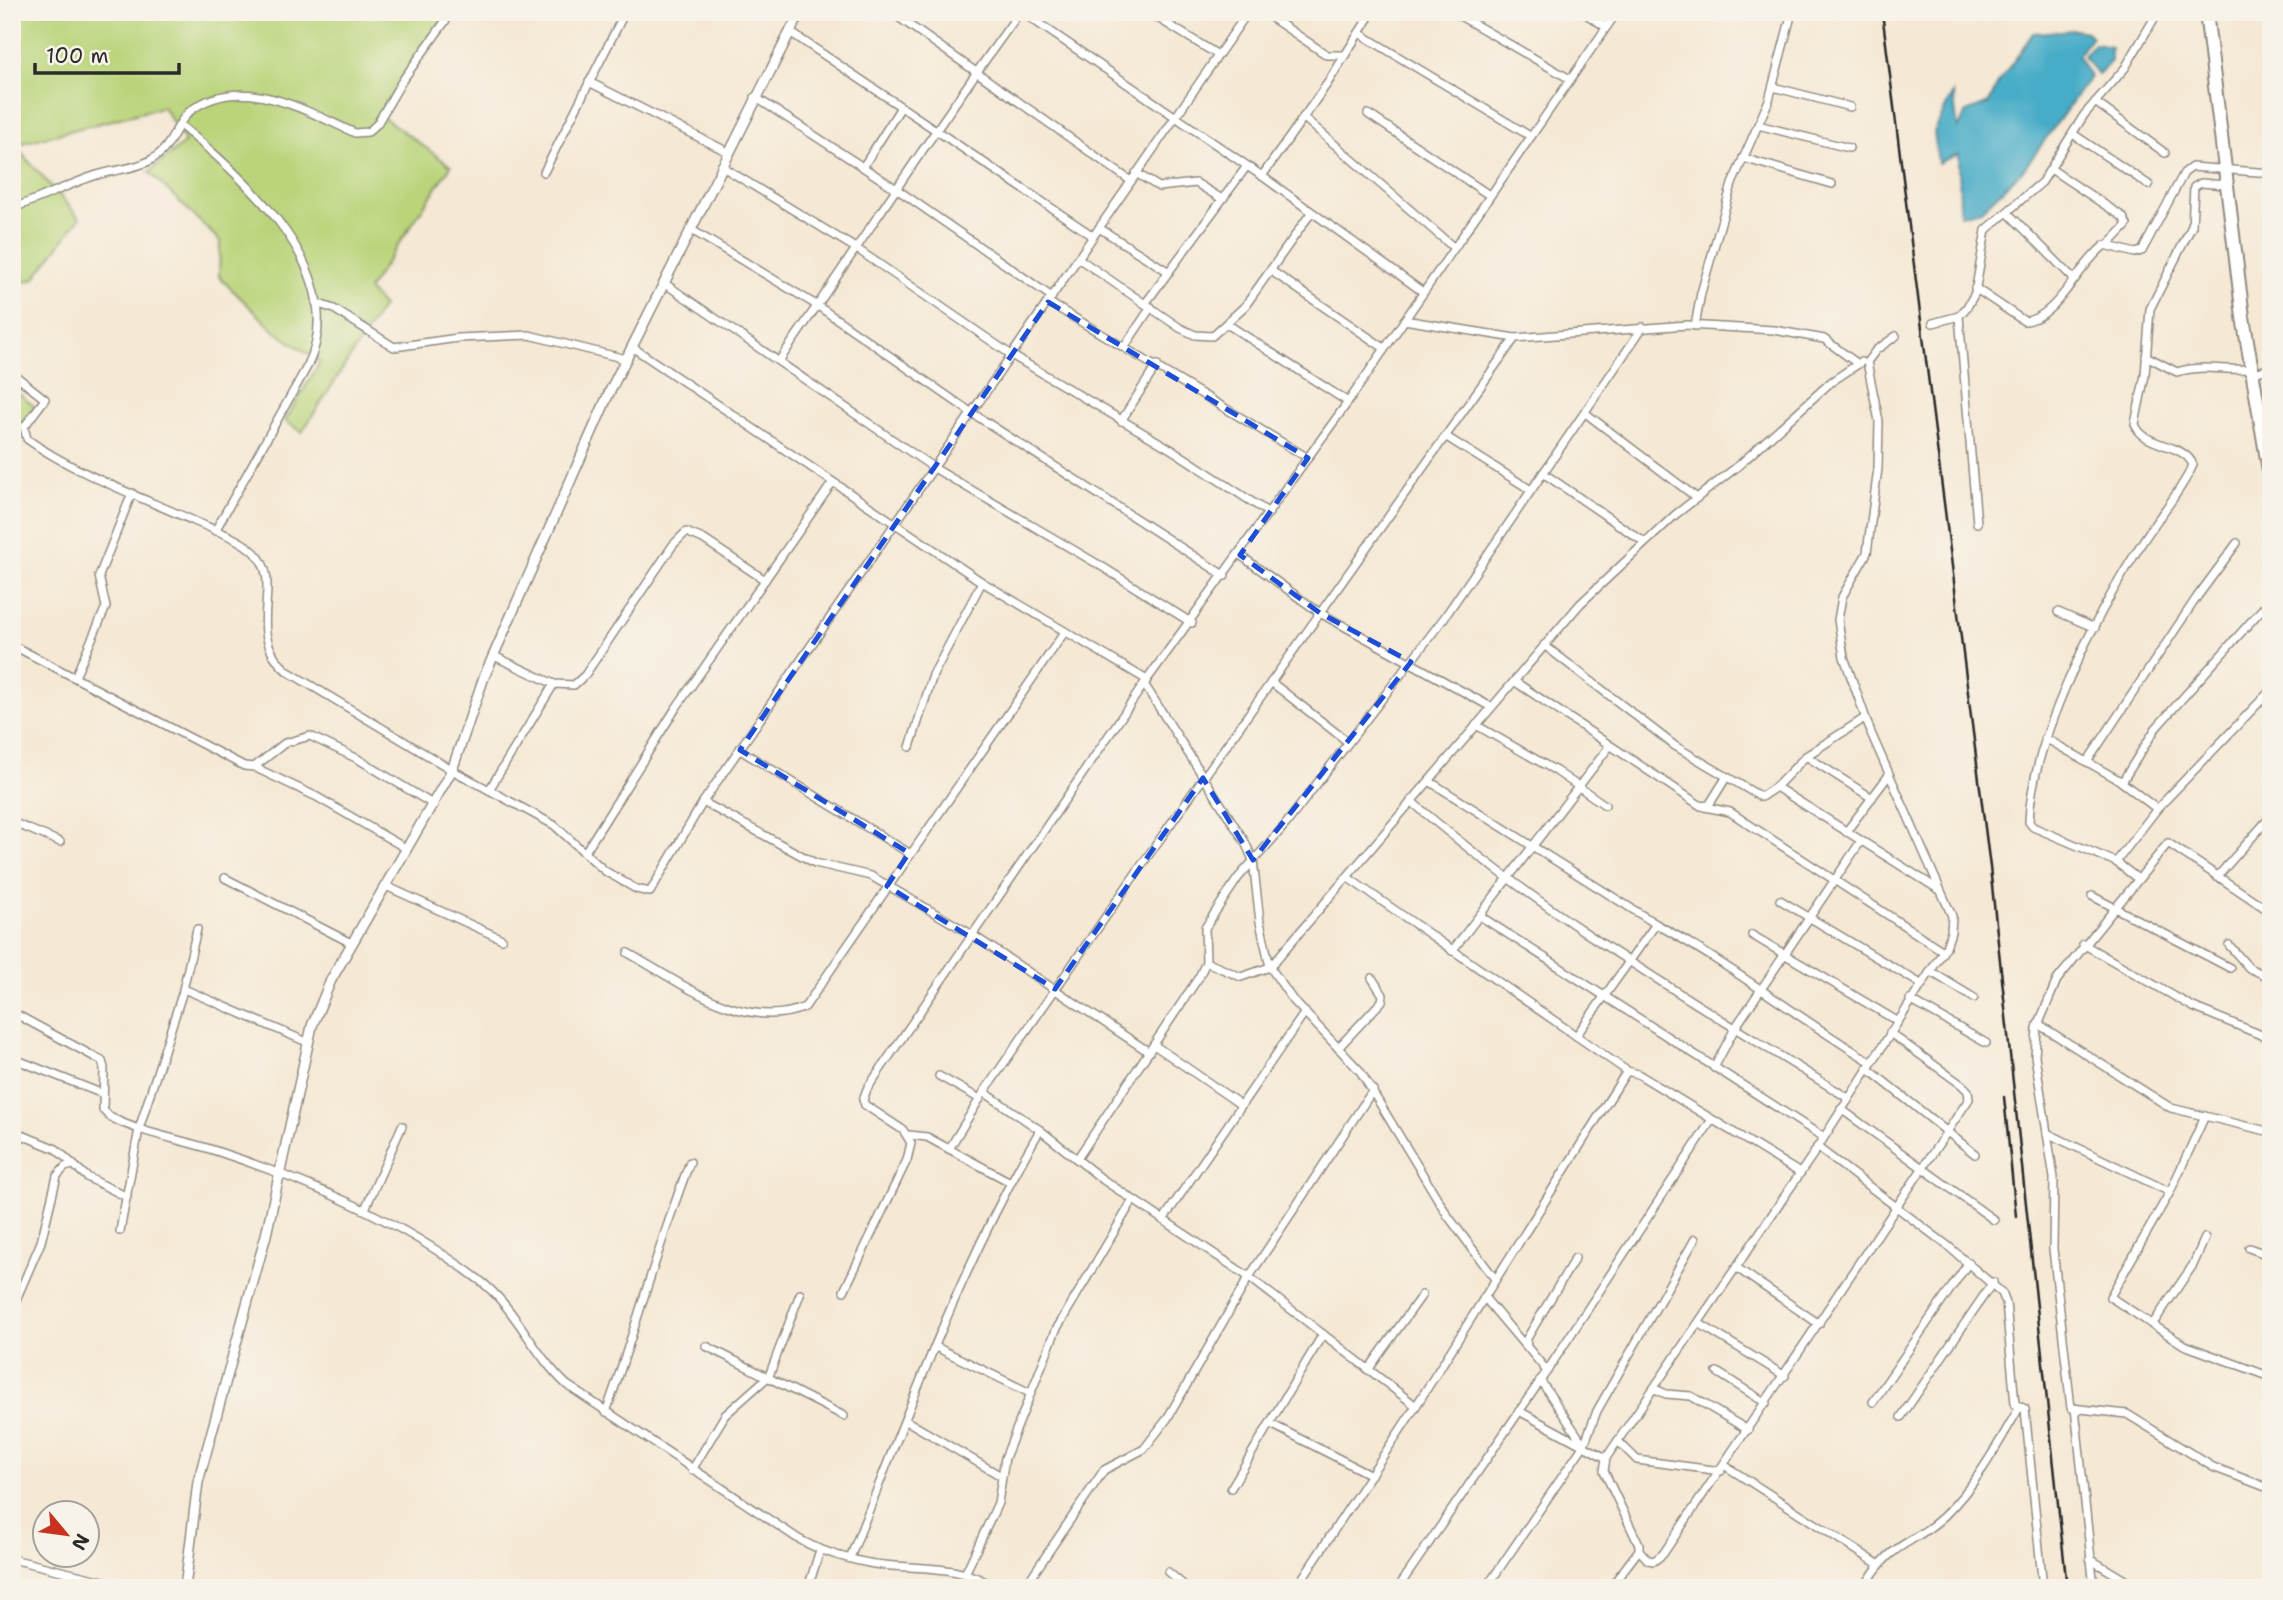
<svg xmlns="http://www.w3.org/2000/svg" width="2283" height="1600" viewBox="0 0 2283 1600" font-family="'Shantell Sans',sans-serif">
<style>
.green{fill:#bad47a;stroke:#728052;stroke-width:2}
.water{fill:#47acc7;stroke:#396c79;stroke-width:2}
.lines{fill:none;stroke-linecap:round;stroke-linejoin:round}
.minor-casing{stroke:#908a80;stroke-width:10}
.tertiary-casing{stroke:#908a80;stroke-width:12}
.trunk-casing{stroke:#908a80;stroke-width:16}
.minor{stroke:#fff;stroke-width:7}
.tertiary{stroke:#fff;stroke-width:9}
.trunk{stroke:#fff;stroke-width:12}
.rail{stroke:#2b2b2b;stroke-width:2.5}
.marked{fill:none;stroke:#1d4ed8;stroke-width:5;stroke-dasharray:14 9;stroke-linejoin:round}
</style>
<rect width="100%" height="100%" fill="#f7f3e8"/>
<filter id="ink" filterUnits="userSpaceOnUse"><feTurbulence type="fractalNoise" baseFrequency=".0143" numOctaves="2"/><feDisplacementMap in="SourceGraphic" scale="14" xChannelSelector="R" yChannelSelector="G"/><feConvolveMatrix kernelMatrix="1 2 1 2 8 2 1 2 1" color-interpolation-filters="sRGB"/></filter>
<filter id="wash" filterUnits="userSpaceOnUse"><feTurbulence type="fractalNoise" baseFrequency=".00686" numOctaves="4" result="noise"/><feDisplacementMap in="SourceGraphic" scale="28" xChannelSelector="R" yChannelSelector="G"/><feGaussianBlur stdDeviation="1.57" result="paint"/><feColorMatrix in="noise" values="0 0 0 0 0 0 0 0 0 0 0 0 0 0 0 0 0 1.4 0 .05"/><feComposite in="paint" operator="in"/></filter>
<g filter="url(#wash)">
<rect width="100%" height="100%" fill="#f5e8d4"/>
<g class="green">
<path d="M12,12h436l-69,102 72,52 -83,124 15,16 -81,126 -17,-11 35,-59 -44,-30 -57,-55 1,-36 -71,-69 36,-30 -22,-35 -149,38 66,73 -46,61 -22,7z"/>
<path d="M12,388l22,18 -22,44z"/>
</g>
<g class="water">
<path d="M2075,30l12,2 5,5 -14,19 12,21 -66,92 -43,41 -21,5 -1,-61 -21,9 -4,-31 19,-39 5,36 8,-17 23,-9 8,-18 36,-52z"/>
<path d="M2094,44l17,3v14l-13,14 -14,-19z"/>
</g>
</g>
<g filter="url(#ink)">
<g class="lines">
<defs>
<g id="minor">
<path d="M891,12l240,169"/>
<path d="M1022,12l240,164 161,116"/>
<path d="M1148,12l70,43"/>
<path d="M1263,12l64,43h18"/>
<path d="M1453,12l117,67"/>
<path d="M1583,12l23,15"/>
<path d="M790,32l303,204"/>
<path d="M1359,33l171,103"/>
<path d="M589,82l139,70"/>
<path d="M1773,87l77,20"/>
<path d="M755,97l143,93 154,107"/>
<path d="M2095,102l70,51"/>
<path d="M1368,114l121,81"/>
<path d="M1303,117l150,130"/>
<path d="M180,125c64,52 172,147 128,240l-93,166"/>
<path d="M1758,125l91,23"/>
<path d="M2073,134l76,51"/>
<path d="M1743,158l89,26"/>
<path d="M721,166l136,83 156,107 161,95 95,62"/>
<path d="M863,167l38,-60"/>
<path d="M2051,169l72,48 4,8 -18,19"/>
<path d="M544,172l81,-160"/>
<path d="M1136,173l23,14 37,-4 26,16"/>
<path d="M1262,176l65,-92 45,-72"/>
<path d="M12,208c29,-9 56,-24 85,-33 16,-5 37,-6 52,-14 25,-13 25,-36 40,-49 51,-41 117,-1 166,21l13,-1 9,-8 25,-43 50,-69"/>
<path d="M2007,212l66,66"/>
<path d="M1099,228l70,44"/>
<path d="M690,229l128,77 154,107 253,163"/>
<path d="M1078,258l102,70 15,7 17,1 33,-30 66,-93"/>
<path d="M1270,270l114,78"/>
<path d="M664,283l270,185 167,98 91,57"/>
<path d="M1975,288l49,33c31,0 55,-57 81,-76l30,8 7,-2 42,-78 8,-6 79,6"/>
<path d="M1048,302l260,156"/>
<path d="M316,303l18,6 60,38 64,-9 71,-3 97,24"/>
<path d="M1145,304l102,-138"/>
<path d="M1959,316l18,207"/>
<path d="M1404,320l111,18"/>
<path d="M1933,323l26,-7 8,-9 8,-14 11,-63 56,-48 42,-67 41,-47 33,-56"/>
<path d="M1227,324l121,78"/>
<path d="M1695,326l6,-33 31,-109 37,-84 23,-88"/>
<path d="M1125,346l26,-39"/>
<path d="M632,347l350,235 165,98"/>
<path d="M2146,356l31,16c24,-8 48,-1 74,-3"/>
<path d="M779,361c81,-116 157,-235 241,-349"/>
<path d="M12,373l33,26 -21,28 3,12c45,33 116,59 167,82 20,9 46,17 61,32 31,31 -13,78 32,118l165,99 102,55 51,46 31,18 14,3 53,-90 545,-790"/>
<path d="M2251,374l20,-6"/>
<path d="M1584,412l113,86"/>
<path d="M1121,421l36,-56"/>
<path d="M1445,436l86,54"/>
<path d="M1543,473l101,69"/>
<path d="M1240,555l80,58 171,94"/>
<path d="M2058,612l37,16"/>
<path d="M12,645l232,121 10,1 31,-24 25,-7 48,23 76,46"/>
<path d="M1544,645l131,101 86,51 15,-10 30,-31 59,-38"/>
<path d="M494,656l60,28 20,1 11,-10 88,-130 13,-13 17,7 62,41"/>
<path d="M75,677l31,-70 -7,-31 33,-83"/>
<path d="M1514,681l187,125 8,-1 17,-27"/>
<path d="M1271,682l77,60"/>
<path d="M1144,684l101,158 8,18 7,62 10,45 22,32 68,72 88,145 47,63"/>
<path d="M1476,725l80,46 49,34"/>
<path d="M2045,738l74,42 38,29"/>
<path d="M910,747l23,-72 49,-93"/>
<path d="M740,750l169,103"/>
<path d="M1806,756l66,42"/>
<path d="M2087,762l110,-165 40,-54"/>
<path d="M254,767l63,30 90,52"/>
<path d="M1429,781l227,143c74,40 142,94 215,138"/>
<path d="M2122,782l34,-54 115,-129"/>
<path d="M1776,787l162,102"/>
<path d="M489,790l65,-106"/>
<path d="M1411,801c133,115 288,204 437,297"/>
<path d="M703,802l112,61 56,13 100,58 178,118"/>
<path d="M1705,807l25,5 213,139"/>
<path d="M12,822l48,20"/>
<path d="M1846,832l43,-57"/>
<path d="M585,852l91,-144 157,-226"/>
<path d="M2116,862l41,-53 114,-119"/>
<path d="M1347,877l280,194"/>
<path d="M2217,877l54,-61"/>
<path d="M225,878l126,65"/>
<path d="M2138,879l-22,-17 -83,-35 -4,-5c2,-81 67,-207 111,-276 16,-27 40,-52 53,-81 -9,-23 -50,-17 -58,-41l10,-49 5,-66 42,-83 2,-39 7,-4 25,2"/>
<path d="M386,886l116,53"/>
<path d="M2092,896l138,72"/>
<path d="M1780,900l141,84"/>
<path d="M2271,912l-103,-69 -111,137 -20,48 -2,28 19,122 -1,71 18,159 56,6 86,53 58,22"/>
<path d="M1480,916l343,221"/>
<path d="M1752,935l145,86"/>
<path d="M2083,944l110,63 78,32"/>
<path d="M2229,945l20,23 22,10"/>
<path d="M1452,951l157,-204"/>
<path d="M628,953c50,28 117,80 177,54l259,-374"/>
<path d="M1206,962l35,15 29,-10 310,-363 95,-89 63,-49 93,-84 30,-20"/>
<path d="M1930,971l44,27"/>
<path d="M184,989l123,53"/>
<path d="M1910,1000l76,43"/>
<path d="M12,1012l90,49 2,7 -1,42 7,7c33,17 71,22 106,34 94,31 184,69 262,128 38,28 54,74 89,106l230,153c24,14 49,21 77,26 39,6 88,-1 121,24"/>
<path d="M2038,1024l133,84 100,24"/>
<path d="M1576,1036l80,-112"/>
<path d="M1154,1045l87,60"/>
<path d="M1338,1048l44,-47 1,-6 -11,-17"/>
<path d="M12,1058l91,36"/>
<path d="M1714,1068l21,-40 126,-187"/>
<path d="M1867,1068l108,86"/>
<path d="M939,1076l41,23"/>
<path d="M984,1092l56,38 62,49 147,98 167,129"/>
<path d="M1841,1109l153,111"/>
<path d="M2205,1116l-35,76 -60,105 74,48 87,32"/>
<path d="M12,1131l44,18 31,28 40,20"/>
<path d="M2047,1133l123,59"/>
<path d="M909,1135l18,2 83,45"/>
<path d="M1817,1147l131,99 54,47 4,10 9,101 10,5 18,179"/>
<path d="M949,1149l35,-57 159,-229 372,-525 172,-13 87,5 50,9 34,25"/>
<path d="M1077,1159l122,-182 7,-15 -1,-34 11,-17 22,-33 48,-54 158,-206 199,-291"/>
<path d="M365,1209l37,-83"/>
<path d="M1163,1220l142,-208"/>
<path d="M120,1231l19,-102 43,-135 15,-65"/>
<path d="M2249,1248l22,8"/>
<path d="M1737,1268l82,56"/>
<path d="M844,1291l63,-131 4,-17 -8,-13 -38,-25 -2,-5 4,-11 277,-405 204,-282 269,-390"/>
<path d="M1484,1297l42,50"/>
<path d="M12,1309l29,-67 16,-66 8,-9 8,-2"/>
<path d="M1700,1324l85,52"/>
<path d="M2152,1325l41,-60 12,-27"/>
<path d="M706,1346l138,70"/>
<path d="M936,1347l94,46"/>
<path d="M1368,1370l54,-75"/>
<path d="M1547,1371l-20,-24 -1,-7 49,-82"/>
<path d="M1717,1372l49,31"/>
<path d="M1540,1380l44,65"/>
<path d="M1655,1389l11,5 25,2 57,34"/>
<path d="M1873,1402l96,-140"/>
<path d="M2075,1408l19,180"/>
<path d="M1519,1411l87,47"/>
<path d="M606,1412c30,-83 52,-168 84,-250"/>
<path d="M1901,1417l92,-135"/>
<path d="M905,1420l96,56"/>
<path d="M1271,1424l100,51"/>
<path d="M1618,1441l19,19 84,11"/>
<path d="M1724,1465l154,99"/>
<path d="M692,1470l33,-55 44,-39 31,-82"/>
<path d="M1231,1488l92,-154"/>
<path d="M1639,1550l9,10 6,1 9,-7 306,-455 -1,-8 -6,-6 -72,-52"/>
<path d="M850,1558c58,-145 111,-293 190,-428"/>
<path d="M12,1559l120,29"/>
<path d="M2090,1559l48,29"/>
<path d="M1168,1572l19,16"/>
<path d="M965,1574l33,-71 7,-45 51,-128 77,-130"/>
<path d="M808,1588l12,-38"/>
<path d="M1024,1588l80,-118 40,-21 23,-30 82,-142 124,-187"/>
<path d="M1296,1588l120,-182 211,-335 11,3 162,99"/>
<path d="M1398,1588l149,-217 164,-250"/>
<path d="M1486,1588l98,-143 13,-34 98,-172"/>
<path d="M1610,1588l29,-38v-5l-35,-74 2,-13 208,-305 132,-206 5,-15 1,-16 -81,-183 -27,-76 -6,-37 4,-23 25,-44 11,-85 1,-47 -12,-59 9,-12 20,-14"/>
<path d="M1864,1588c27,-48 47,-41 80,-72 32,-31 53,-70 75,-108"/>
</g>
<path id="tertiary" d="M185,1588l13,-106 68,-247 46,-209 19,-46 121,-210 32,-93 126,-286 190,-379"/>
<path id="trunk" d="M2206,12l37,305 28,166"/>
</defs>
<use href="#minor" class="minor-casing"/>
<use href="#tertiary" class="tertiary-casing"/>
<use href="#trunk" class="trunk-casing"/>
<use href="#minor" class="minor"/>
<use href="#tertiary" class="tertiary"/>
<use href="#trunk" class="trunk"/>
<g class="rail">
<path d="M1882,12l108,855 77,721"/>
<path d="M2004,1097l12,119"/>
</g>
</g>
</g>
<path class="marked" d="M1048,302l260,156 -68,97 80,58 91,49 -158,198 -50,-82 -148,211 -168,-103 22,-33 -169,-103z"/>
<rect width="2283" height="1600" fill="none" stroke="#f7f3e8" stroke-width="42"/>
<g transform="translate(66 1534) rotate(119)"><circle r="33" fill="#f7f3e8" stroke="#a5a39c" stroke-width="2"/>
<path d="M0-5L12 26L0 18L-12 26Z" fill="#c8321e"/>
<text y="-10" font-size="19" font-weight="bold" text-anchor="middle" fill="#2b2b2b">N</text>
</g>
<path d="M35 63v10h144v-10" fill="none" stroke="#2b2b2b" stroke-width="3.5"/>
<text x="46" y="63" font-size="21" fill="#2b2b2b" stroke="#f7f3e8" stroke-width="5" paint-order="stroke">100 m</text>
</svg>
